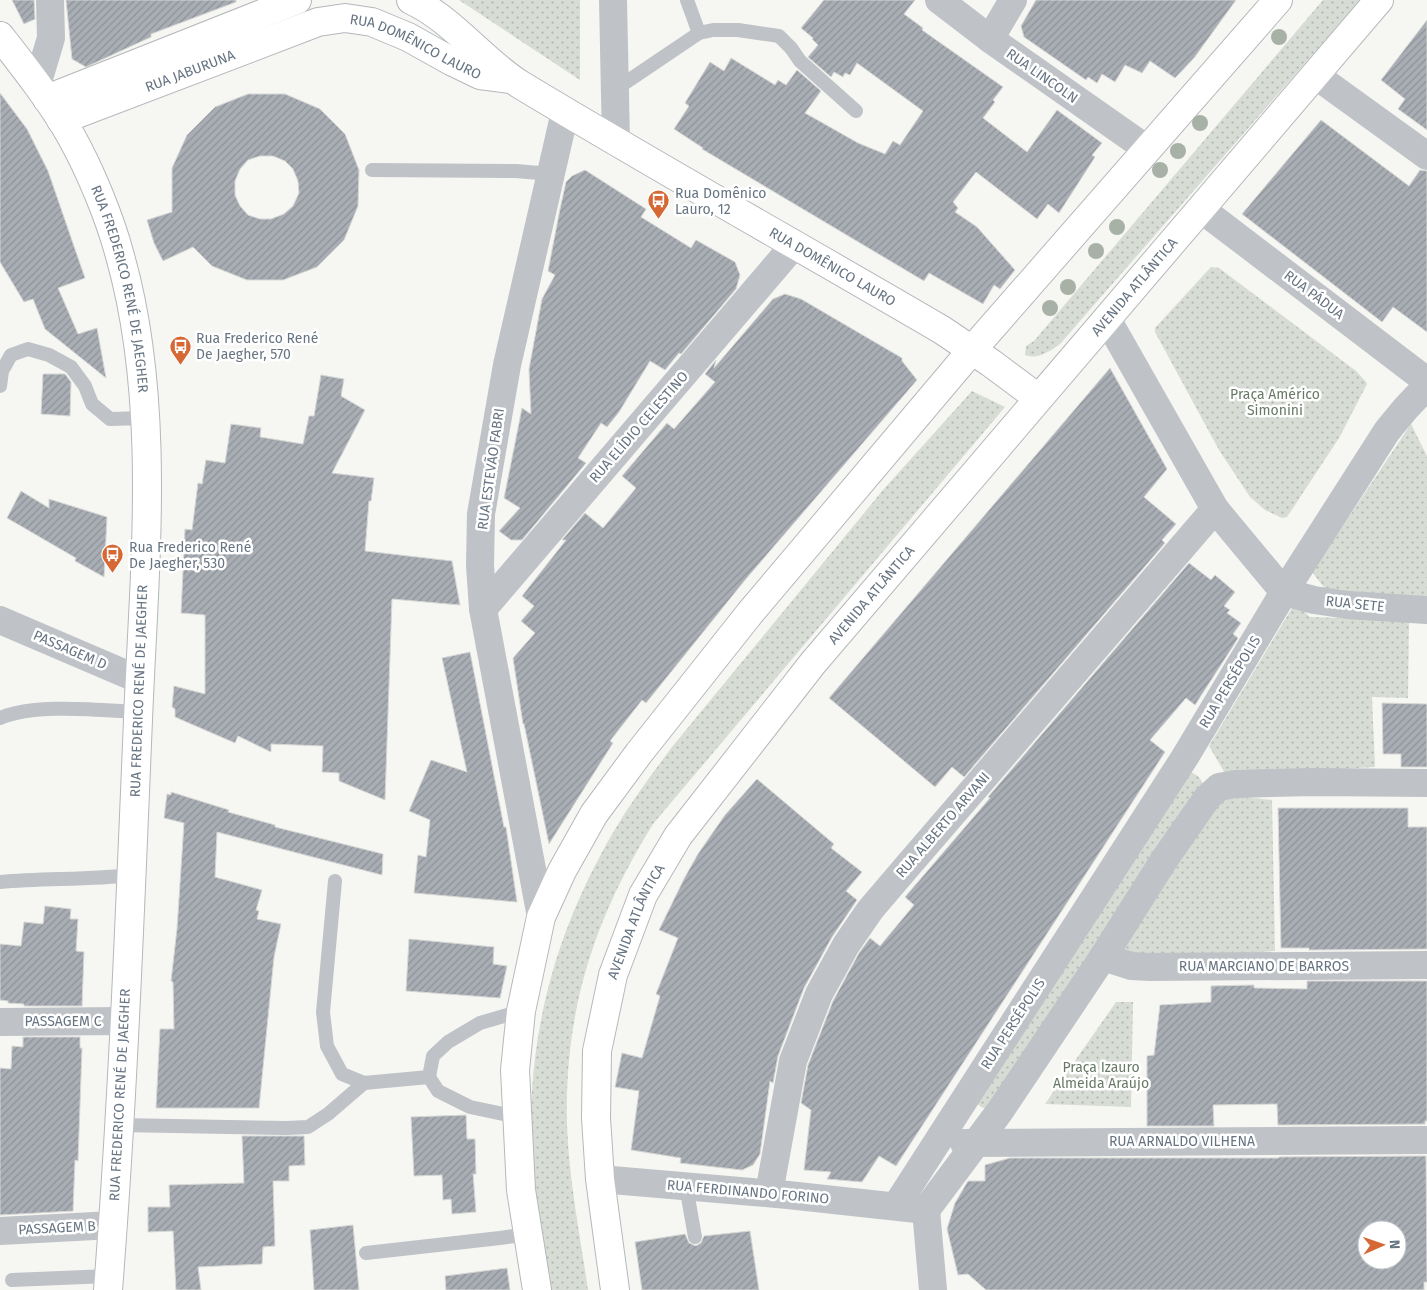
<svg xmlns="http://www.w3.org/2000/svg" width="1427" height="1290" viewBox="0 0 1427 1290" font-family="'Fira Sans',sans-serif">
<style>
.green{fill:url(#green-dots)}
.building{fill:url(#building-hatch);stroke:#d7d7d5;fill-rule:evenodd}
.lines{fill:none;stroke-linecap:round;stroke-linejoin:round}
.secondary-casing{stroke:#b4b8bc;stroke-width:30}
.primary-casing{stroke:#b5b8bc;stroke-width:30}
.lane{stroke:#bfc2c6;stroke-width:14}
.street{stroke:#bfc2c6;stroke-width:28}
.secondary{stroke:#fff;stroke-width:28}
.primary{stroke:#fff;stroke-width:28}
.tree{fill:#a8b1a5}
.labels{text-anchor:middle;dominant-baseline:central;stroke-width:5;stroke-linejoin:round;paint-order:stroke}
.street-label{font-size:14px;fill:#677482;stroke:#fff}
.poi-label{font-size:14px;fill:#677482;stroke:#fff;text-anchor:start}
.park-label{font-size:14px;fill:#687966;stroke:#fff}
</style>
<defs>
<pattern id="green-dots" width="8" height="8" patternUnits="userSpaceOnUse" patternTransform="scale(1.25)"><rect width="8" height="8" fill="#d7dcd4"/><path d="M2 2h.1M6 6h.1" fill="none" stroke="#b2b7b1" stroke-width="1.8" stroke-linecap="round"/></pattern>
<pattern id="building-hatch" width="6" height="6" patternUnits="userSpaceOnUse" patternTransform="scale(1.25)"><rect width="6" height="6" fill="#a8aeb4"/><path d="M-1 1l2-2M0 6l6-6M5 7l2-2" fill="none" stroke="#8d9298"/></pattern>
</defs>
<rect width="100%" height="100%" fill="#f6f6f3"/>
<g class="green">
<path d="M459,0h121v80z"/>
<path d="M1323,0h37l-300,344c-10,7 -22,16 -35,11l1,-9 8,-5z"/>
<path d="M1211,267l8,1 137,103 10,11 1,2 -28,54 -52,79 -5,1 -17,-8 -15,-13 -31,-47 -64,-118v-4z"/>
<path d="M972,391l33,16 -352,417c-59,95 -89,187 -86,301 2,55 13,110 21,165h-38c-4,-27 -8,-55 -12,-82 -2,-15 -6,-30 -6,-45 -7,-120 21,-228 82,-332 17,-29 38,-57 58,-84l211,-257z"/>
<path d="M1411,424l16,32v143l-97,-4 -18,-23z"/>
<path d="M1295,603l15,14 99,3 -1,78 -36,-1 3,70 -149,8 -17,-29z"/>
<path d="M1188,772c11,2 15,8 15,18l-213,319c-7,0 -10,-2 -14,-7z"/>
<path d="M1221,791l23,6 28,3 3,151 -123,8 -38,-6z"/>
<path d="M1116,1002h17l-2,105 -86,-3z"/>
</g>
<g class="building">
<path d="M12,0h22l1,19 -11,5z"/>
<path d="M66,0h170v2l-85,32v3l-65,30 -14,-8z"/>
<path d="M824,0h91l-11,14 19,14 -1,2 81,57 -10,13 2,2 -12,16 44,34 30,-42 45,33 -10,12 3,2 -36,56 -11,-9 -11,15 -61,-47 -23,30 5,6 -3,4 22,15 38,43 -15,19 -6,-4 -11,19 -54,-31 -5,8 -222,-132 1,-1 -29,-19 15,-23 -4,-3 25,-41 14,9 7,-13 44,27 3,-5 8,5 11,-15 24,21 -16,22 53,30 27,11 8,-13 7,4 23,-34 -66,-48 -7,12 -5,-2 -2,4 -9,-5 -3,5 -23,-20 10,-12 -6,-6 1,-1 -12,-10z"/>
<path d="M1036,0h200l-42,58 -19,20 -25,-17 -8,12 -17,-8 -10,17 -13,-8 -5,9 -9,-6 -2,3 -62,-43 -3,-11z"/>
<path d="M1427,20v110l-29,-21 7,-10 -24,-19z"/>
<path d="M0,93l27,36 21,42 37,107 -27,10 20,46 19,-6 9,50 -61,-49 -12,-30 -9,3 -24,-40z"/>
<path d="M248,94h37l35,15 25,25 14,36 -1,36 -14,34 -27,27 -34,13h-36l-35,-14 -19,-19 -30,14 -9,-18 -7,-23 25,-8v-44l15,-33 28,-28zM260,156h13l12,5 8,8 5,12 1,12 -6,13 -9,8 -13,5h-11l-12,-4 -8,-9 -5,-11v-14l5,-12 8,-9z"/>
<path d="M1321,120l88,66 11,-16 7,1v161l-34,-25 -11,15 -140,-108z"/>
<path d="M585,170l61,39 -5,8 50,31 5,-8 39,22 5,13 -4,14 -55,65 -2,-1 -14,17 -15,-9 -31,51 -12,15 -6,-4 -23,35 8,5 -64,77h-11l-12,-9 21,-23 -16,-10 18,-90 9,6 -2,-45 13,-70 13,-24 -7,-4 12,-62 6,-27 6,-6z"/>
<path d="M785,294l16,5 101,59v3l15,19 -172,200 -99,123 -4,-3 -32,41 3,2 -64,101 -25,-120h-1l-10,-66 22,-25 -14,-12 13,-15 -12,-10 44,-56h-4l23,-27 18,15 33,-40 -14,-12 45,-53 7,6 41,-47 -10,-8 11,-14 -2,8 59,-69z"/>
<path d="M1110,368l57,101 -23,28 32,27 -14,16 3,3 -201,234 -12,-10 -17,20 -106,-89z"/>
<path d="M43,374h22l6,8 -1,34 -29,-2z"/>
<path d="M321,375l23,4 -3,17 24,14 -33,63 42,5 -3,23h-2l-4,50 87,10 8,44 -68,-6 -7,201 -46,-19v-8l-17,-1 1,-26 -52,-2v8l-33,-16 -3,7 -60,-26v-8l-3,-2 2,-21 31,8v-79l-24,-2 4,-84 7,1 6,-47 4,1 4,-24 19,3 6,-39 30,4 -1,9 43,7 6,-28h5z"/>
<path d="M21,491l28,17v-9l58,18 -3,60 -29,-16 1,-3 -69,-40z"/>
<path d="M1189,563l22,17 4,-5 20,17 -11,14 6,4 -3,3 14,10 -8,11 5,4 -3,5 -40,62 -9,-7 -36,42 15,12 -269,414 -17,-10 -17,26 -35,-3 4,-7 -27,-2 7,-60 -10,-7 7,-38 25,-64 26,-48 11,-15 10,8 34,-41 -9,-8 85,-99 -2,-1z"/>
<path d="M470,652l34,175h2l11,75 -103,-9 4,-38 8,2 4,-37 -21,-9 22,-51 36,12 -25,-114z"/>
<path d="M1382,703l45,1v63h-26v-13h-18z"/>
<path d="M757,779l77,65 -3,4 31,24 -16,19 11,9 -25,37 -28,51 -26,68 -5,27 -3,-2 -10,73 -7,11 -11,5 -62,-7 1,-5 -50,-8 8,-59 -24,-4 7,-34 20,5 18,-62 -4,-2 22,-56 -19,-8 26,-53 13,-23 27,-39z"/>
<path d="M171,792l58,18 -1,2 47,13v2l108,27 -1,21 -165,-43 -2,45 47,13 -6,20 3,1 -2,8 24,5 -7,33 -15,151h-103l4,-79h14l-1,-47 -2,-1 6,-52 7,-106 -20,-5 3,-24 4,1z"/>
<path d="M1278,808h130v19h19v122l-118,1v-2h-28z"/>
<path d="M45,906l26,3 -1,10h8l-2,32 8,1 -2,54h-58v-2l-16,-1v-2l-8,-1v-56l21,2 3,-24 19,2z"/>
<path d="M409,939l85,8 -1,17 14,2 -7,32 -94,-7z"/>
<path d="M1307,981h120v140h-2v3l-147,1 -1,-21 -64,1 1,21h-67v-70l7,-1 6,-50 51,-3v-16l43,-1v3l53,1z"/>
<path d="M23,1037h57v11h2l-4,113 -3,-1 -2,51 -73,4v-147l11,1 1,-23 11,1z"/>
<path d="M466,1115l1,24h8l1,35h-3l3,38 -24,2 -1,-15 -8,1 -1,-25 -28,1 -3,-59z"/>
<path d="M242,1136h62l1,29 -16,1v15h-16l2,65 -12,1 -1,17 -64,3 3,23h-25l-3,-59 -25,1v-25h22l-1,-22 75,-2z"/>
<path d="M1426,1156l1,126h-3v8h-438l-18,-16 -10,1 -11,-46 8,-26 13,-22h17v-16l25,-7h269v-1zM1367,1230h30v30h-30z"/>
<path d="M353,1225l6,65h-45l-4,-60z"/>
<path d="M750,1231l9,59h-117l-7,-48 50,-8 4,9 7,3 5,-3 3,-7z"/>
<path d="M507,1268l3,22h-64l-1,-14z"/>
</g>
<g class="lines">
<defs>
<g id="secondary">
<path id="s1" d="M411,0c43,20 71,61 110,85 139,84 281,163 421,245l49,33 47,35"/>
<path id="s2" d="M0,36c25,32 51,65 71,100 19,34 39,82 49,120 42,148 24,313 18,464 -8,190 -15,380 -30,570"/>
<path d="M47,99l250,-99"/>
<path id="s3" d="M61,120l257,-98 27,-4 27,4 36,15 43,24 29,14 31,4"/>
</g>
<g id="primary">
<path d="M537,1290l-16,-100 -6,-120 6,-59 20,-94 21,-46 32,-57 45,-61 111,-140 222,-263 306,-350"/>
<path id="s4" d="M615,1290l-15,-111 -4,-61 1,-67 16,-76 30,-80 35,-59 135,-173 566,-663"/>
</g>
</defs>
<use href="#secondary" class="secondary-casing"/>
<use href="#primary" class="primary-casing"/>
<g class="lane">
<path d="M687,0l12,33"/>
<path d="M616,89l83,-56 14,-3h25l41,6 12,12 9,13 56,50"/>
<path d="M372,170l144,1 35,3"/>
<path d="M0,386l2,-15 9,-16 17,-6 21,6 22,12 14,19 7,18 18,15 35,-1"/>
<path d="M0,718c35,-15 99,-8 138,-6"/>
<path d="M335,881l-12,131 4,34 15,28 22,9 65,-6"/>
<path d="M0,882c44,-4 88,-2 132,-7"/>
<path d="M518,1117l-48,-10 -32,-16 -9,-14 4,-21 15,-14 32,-19 41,-12"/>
<path d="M119,1125l168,3 21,-1 20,-13 36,-31"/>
<path d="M686,1186l9,51"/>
<path d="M366,1253l134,-15 28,-4"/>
<path d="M12,1280l97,-4"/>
</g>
<g class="street">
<path d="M613,0l3,142"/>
<path d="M939,0l51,39 157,110"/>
<path d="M990,39l23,-39"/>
<path d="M1315,75l112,81"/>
<path d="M37,85l14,-47 -1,-38"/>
<path d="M1201,209l226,172"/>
<path d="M1107,319l108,190 69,83 30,8 34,5 79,5"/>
<path d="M483,609l312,-365"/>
<path d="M0,620l140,60"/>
<path d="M541,917l-58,-308 -3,-44 1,-51 26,-149 58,-253"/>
<path d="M1103,957l28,9 19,1 277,-2"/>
<path d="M0,1022l125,-1"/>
<path d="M964,1143l463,-3"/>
<path d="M600,1179l188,16 138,15 74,-99 103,-154 61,-97 43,-62 12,-11 16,-3 79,-2 113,1"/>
<path d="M769,1193l24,-132 26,-67 27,-49 24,-35 35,-41 310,-360"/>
<path d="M896,1206l289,-449 99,-165 103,-161 19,-23 21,-22"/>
<path d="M926,1210l7,80"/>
<path d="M0,1231l113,-6"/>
</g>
<use href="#secondary" class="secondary"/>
<use href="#primary" class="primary"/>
</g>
<g class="tree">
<circle cx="1279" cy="37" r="8"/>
<circle cx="1200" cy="123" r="8"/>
<circle cx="1178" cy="151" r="8"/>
<circle cx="1160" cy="170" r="8"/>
<circle cx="1117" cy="227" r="8"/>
<circle cx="1096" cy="251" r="8"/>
<circle cx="1068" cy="287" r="8"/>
<circle cx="1050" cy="308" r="8"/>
</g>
<defs>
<symbol id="bus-pin" viewBox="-11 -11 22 30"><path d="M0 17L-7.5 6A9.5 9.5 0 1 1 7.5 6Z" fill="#d56834" stroke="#fff"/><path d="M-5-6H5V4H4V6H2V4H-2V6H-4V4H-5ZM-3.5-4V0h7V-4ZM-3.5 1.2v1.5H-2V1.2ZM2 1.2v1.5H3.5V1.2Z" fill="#fff"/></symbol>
</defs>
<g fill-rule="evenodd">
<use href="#bus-pin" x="646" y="188" width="25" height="34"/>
<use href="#bus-pin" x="168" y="334" width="25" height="34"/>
<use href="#bus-pin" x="100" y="542" width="25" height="34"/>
</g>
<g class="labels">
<g class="street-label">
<text stroke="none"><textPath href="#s3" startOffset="379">RUA DOMÊNICO LAURO</textPath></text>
<text stroke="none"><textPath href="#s3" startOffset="138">RUA JABURUNA</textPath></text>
<text transform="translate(1042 76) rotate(35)">RUA LINCOLN</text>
<text stroke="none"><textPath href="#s1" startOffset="500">RUA DOMÊNICO LAURO</textPath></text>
<text stroke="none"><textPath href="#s4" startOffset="1186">AVENIDA ATLÂNTICA</textPath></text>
<text stroke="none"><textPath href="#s2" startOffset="285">RUA FREDERICO RENÉ DE JAEGHER</textPath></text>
<text transform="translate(1314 295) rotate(37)">RUA PÁDUA</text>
<text transform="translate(639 427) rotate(-49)">RUA ELÍDIO CELESTINO</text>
<text transform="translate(491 469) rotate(-82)">RUA ESTEVÃO FABRI</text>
<text stroke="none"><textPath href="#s4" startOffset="781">AVENIDA ATLÂNTICA</textPath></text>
<text transform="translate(1355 604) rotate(6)">RUA SETE</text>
<text transform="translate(70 650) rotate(23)">PASSAGEM D</text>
<text transform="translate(1230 682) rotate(-59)">RUA PERSÉPOLIS</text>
<text transform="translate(139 691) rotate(-88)">RUA FREDERICO RENÉ DE JAEGHER</text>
<text transform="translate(943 825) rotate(-49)">RUA ALBERTO ARVANI</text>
<text stroke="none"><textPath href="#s4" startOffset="376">AVENIDA ATLÂNTICA</textPath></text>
<text x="1264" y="966">RUA MARCIANO DE BARROS</text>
<text x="63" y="1021">PASSAGEM C</text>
<text transform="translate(1013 1024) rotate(-57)">RUA PERSÉPOLIS</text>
<text transform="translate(120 1095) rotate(-87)">RUA FREDERICO RENÉ DE JAEGHER</text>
<text x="1182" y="1141">RUA ARNALDO VILHENA</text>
<text transform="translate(748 1192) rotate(5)">RUA FERDINANDO FORINO</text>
<text transform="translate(57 1228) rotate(-3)">PASSAGEM B</text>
</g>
<g class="poi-label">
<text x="675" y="193">Rua Domênico<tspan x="675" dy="16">Lauro, 12</tspan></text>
<text x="196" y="338">Rua Frederico René<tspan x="196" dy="16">De Jaegher, 570</tspan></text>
<text x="129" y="547">Rua Frederico René<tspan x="129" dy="16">De Jaegher, 530</tspan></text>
</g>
<g class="park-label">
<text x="1275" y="394">Praça Américo<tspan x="1275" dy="16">Simonini</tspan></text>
<text x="1101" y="1067">Praça Izauro<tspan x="1101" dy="16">Almeida Araújo</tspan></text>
</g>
</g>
<g transform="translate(1382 1245) rotate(88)"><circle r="24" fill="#ffffff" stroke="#c2c7cd"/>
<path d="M0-4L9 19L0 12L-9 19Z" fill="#d56834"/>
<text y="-8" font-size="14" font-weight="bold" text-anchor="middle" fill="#677482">N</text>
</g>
</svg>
